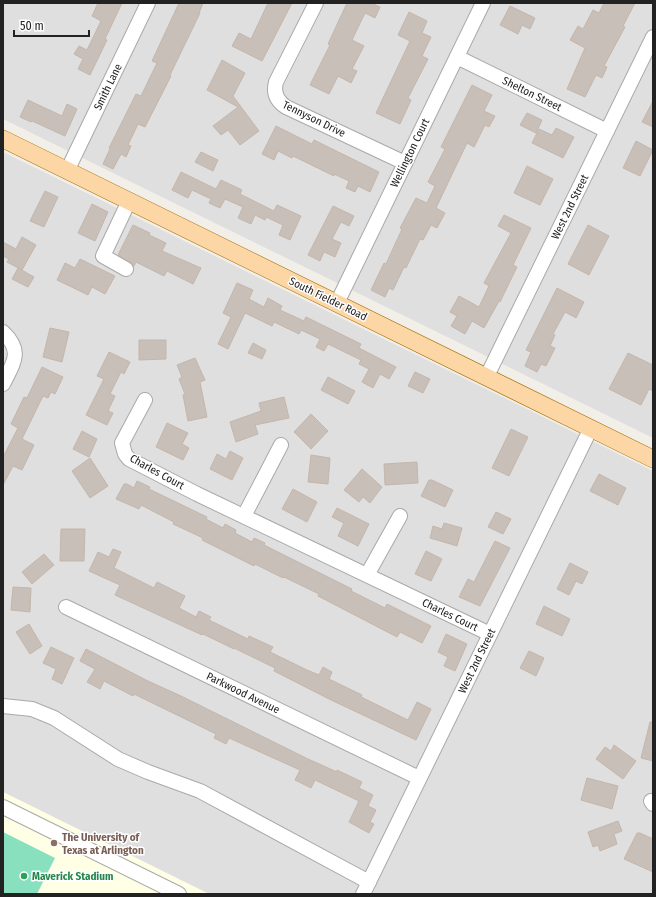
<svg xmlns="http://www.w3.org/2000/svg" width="656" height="897" viewBox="0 0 656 897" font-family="'Fira Sans Condensed',sans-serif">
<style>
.residential{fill:#e0dfdf}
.education{fill:#ffffe5}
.pitch{fill:#88e0be}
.building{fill:#c7bfb8;stroke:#c4b6ab}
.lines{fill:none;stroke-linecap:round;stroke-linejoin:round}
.minor-casing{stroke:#a9a9a9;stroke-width:16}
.major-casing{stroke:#a06b00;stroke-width:18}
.minor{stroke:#fff;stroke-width:14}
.major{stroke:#fcd6a4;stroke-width:17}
.education-dot{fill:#8d6e63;stroke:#fff;stroke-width:1.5}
.leisure-dot{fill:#2e9e5b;stroke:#fff;stroke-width:1.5}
.labels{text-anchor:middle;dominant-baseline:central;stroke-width:3;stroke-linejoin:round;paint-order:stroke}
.street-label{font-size:11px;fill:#222;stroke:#fff}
.education-label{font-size:11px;font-weight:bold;fill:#785e54;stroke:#fff;text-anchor:start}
.leisure-label{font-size:11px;font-weight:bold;fill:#27864d;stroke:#fff;text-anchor:start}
</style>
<rect width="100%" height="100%" fill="#f2efe9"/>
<g class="residential">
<path d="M3,3h650v435l-650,-319z"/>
<path d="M3,152l650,319v423h-444l-206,-102z"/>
</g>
<path class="education" d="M3,792l206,102h-206z"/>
<path class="pitch" d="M3,832l52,26 -18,36h-34z"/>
<g class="building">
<path d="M98,3h24l-17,36 2,1 -17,35 -12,-6 5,-10 -9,-5 5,-8 8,4 14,-29 -9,-5z"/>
<path d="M179,3h24l-4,10h1l-30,62 1,1 -26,51 -7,-3 -10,21 3,1 -5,11 -5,-3 -8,15 -10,-5 7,-15 -1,-1 27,-54 5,2 16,-33 -5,-2z"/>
<path d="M268,3h24l-30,58 -30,-15 7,-13 12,6z"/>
<path d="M347,3h24l9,4 -5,11 -10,-5 -13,27 12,6 -12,23 5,2 -6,12 -13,-7 -9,18 -19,-9 20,-40 -2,-1z"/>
<path d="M604,3h31l-12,23 2,1 -21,39 3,1 -5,11 -6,-3 -11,22 -18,-8 18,-41 -15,-8 8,-14 5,3 10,-19 6,3z"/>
<path d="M510,6l25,12 -5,11 -8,-4 -4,9 -18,-9z"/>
<path d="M409,12l18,9 -5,12 9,4 -9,19 6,3 -20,39 3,2 -11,24 -24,-11 34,-72 -12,-6z"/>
<path d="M222,60l23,13 -12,23 26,35 -19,14 -12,-15 -7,5 -8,-9 25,-19 -31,-17z"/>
<path d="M472,85l20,10 -8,16 11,5 -6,11 -4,-2 -11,22 -7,-4 -31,65 9,5 -8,15 -6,-3 -8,15 -3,-1 -14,29 -2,-1 -11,23 -4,-2 -4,9 -14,-7 13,-27 2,1 16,-35 -2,-1 16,-30 11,5 8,-17 -7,-4 17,-33 -4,-2z"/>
<path d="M28,100l34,16 5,-12 10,5 -12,27 -33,-15 -1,1 -11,-5z"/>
<path d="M653,101v26l-11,-5z"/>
<path d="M527,113l15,7 -6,13 -16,-8z"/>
<path d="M276,126l36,18 2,-4 65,32 -9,20 -12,-6 -3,6 -9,-4 3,-7 -15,-7v2l-41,-20 -1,2 -14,-7 -4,9 -12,-6z"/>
<path d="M556,128l18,9 -11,21 -31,-15 7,-14 13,6z"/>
<path d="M636,141l17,9 -13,26 -17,-8z"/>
<path d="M201,152l17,8 -5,11 -18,-9z"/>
<path d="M527,166l26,13 -13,26 -26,-12z"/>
<path d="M181,172l35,17 5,-9 21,10 -2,4 34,17 3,-6 24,11 -11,24 -11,-5 4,-10 -17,-8 -1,3 -10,-5 -4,9 -13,-6 5,-11 -18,-8 -5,9 -11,-5 2,-4 -19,-9 -4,8 -16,-8z"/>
<path d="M45,191l13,6 -14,30 -14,-6z"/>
<path d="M92,204l16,8 -13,29 -17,-8z"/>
<path d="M333,206l21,10 -5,10 -8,-4 -9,17 9,4 -6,14 -11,-5 -4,9 -12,-6z"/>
<path d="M504,215l27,13 -18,37 4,2 -17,35 -1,-1 -15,27 -12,-7 -7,13 -14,-8 6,-10 -7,-4 9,-16 20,11 10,-21 -5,-3 27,-50 -13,-7z"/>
<path d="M133,225l17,8 -1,2 17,8 -4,8 39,17 -8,16 -26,-13 -3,5 -28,-14 -2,4 -16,-11z"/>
<path d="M588,225l21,11 -20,39 -21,-11z"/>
<path d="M22,237l14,8 -14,25 -15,-8 2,-3 -6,-3v-14l13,7z"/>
<path d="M80,259l35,17 -10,18 -13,-7 -4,8 -31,-15 8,-17 10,5z"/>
<path d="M18,268l16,9 -6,10 -16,-8z"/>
<path d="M237,283l16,7 -4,9 15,8 4,-9 14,8 -2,4 24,11 2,-4 55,27 -2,4 37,19 -7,12 -9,-5 -7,14 -11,-6 7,-13 -10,-5 2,-4 -33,-16 -4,7 -8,-4 4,-8 -19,-9 -2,4 -25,-12 -2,4 -27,-13 -17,36 -10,-5 13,-27 -8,-4z"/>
<path d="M557,288l27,14 -8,16 -11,-6 -12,22 2,1 -5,11 5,2 -9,18 -5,-2 -4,8 -12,-6 6,-14 -5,-2z"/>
<path d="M50,328l19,4 -7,30 -19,-5z"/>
<path d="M139,340h27v19l-27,1z"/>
<path d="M253,343l13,7 -4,9 -14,-6z"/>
<path d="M109,352l21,10 -6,12 -3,-2 -11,22 5,2 -7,15 5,2 -6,12 -21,-10 18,-36 -7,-3z"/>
<path d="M628,353l25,12v26l-4,-2 -8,16 -32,-16z"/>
<path d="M195,358l10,22 -5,2 7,35 -19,4 -5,-26 2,-1 -6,-15 3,-2 -5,-12z"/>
<path d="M42,367l21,10 -8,17 -4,-2 -3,6 -5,-2 -21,43 12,6 -12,25 -9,-4 -10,19v-28l15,-29 -7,-4 13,-27 3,1z"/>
<path d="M415,372l15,7 -7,14 -15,-7z"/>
<path d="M328,377l27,14 -7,13 -27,-14z"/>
<path d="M284,397l5,21 -34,7 3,9 -22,8 -6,-20 31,-11 -2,-8z"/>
<path d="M311,414l17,17 -17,18 -17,-17z"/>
<path d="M167,423l21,10 -6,11 7,4 -6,12 -27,-13z"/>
<path d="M511,429l17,8 -19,39 -17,-8z"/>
<path d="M82,431l15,8 -8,18 -16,-8z"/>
<path d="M230,451l13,7 -11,22 -22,-11 7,-15 9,5z"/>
<path d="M311,455l19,3 -2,26 -20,-2z"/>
<path d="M90,458l18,28 -18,12 -18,-27z"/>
<path d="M417,462l1,21 -33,2 -1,-21z"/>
<path d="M362,469l20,18 -12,16 -7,-6 -4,5 -15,-12z"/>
<path d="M599,474l27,14 -8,17 -28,-14z"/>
<path d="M429,480h3l21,10 -8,17 -24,-11z"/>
<path d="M137,481l13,6 -1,2 58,28 -1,2 17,9 2,-4 11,6 -1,3 17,9 2,-4 11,5 -1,2 88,44 -1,2 34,17 2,-4 44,22 -9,17 -22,-11 -3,5 -79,-41 1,-2 -35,-17 -1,1 -28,-14 -1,2 -52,-26 1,-2 -30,-14 1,-2 -33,-17 -2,4 -23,-10 8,-15h3l7,4z"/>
<path d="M293,489l24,13 -10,20 -25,-13z"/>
<path d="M337,508l32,16 -11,22 -20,-10 6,-13 -12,-6z"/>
<path d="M496,512l15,7 -8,15 -15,-7z"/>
<path d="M444,523l18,5 -5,18 -27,-8 3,-12 9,3z"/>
<path d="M61,529h24l-1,32h-24z"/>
<path d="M495,541l15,7 -30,58 -21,-9 9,-18 6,3z"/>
<path d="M113,549l8,3 -7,16 40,20 3,-6 28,14 -6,12 17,9 3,-6 12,6 -2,3 39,19 1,-3 24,11 -3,5 37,18 12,5 4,-8 9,5 -3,7 33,16 -1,2 47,23 9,-18 14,7 -15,31 -85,-40 -57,-29 1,-3 -41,-20v1l-31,-15 -1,1 -87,-40 5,-10 -31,-14 9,-19 11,5z"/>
<path d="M426,551l16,8 -11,22 -16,-7z"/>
<path d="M44,554l10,11 -22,19 -10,-12z"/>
<path d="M570,563l18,9 -6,12 -6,-3 -7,14 -12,-6z"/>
<path d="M13,587l18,1 -1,24 -19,-2z"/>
<path d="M544,606l26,13 -8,17 -26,-12z"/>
<path d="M29,624l13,22 -12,8 -14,-22z"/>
<path d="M446,634l21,10 -12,27 -11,-5 4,-9 -10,-5z"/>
<path d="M51,647l23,11 -12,26 -10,-5 4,-10 -13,-6z"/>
<path d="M86,649l62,32 33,15 125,62 31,14v-2l25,12 -3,6 14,7 -5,11 8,4 -6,12 4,2 -5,9 -20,-11 10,-21 -44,-21 -4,8 -16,-8 5,-10 -71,-32 -3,6 -12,-6 2,-4 -82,-40 -1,2 -29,-15 -4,8 -13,-7 8,-13 -15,-8z"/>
<path d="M529,651l15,7 -8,18 -16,-8z"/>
<path d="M650,722h3v39l-12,-3z"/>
<path d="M614,745l22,16 -13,18 -27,-20 9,-12 6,4z"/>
<path d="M587,778l31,8 -6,23 -31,-9z"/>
<path d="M618,821l4,10 -8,3 3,10 -17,7 -2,-6 -5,2 -5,-15z"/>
<path d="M637,833h3l13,6v33l-29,-13z"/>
</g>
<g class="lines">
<defs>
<g id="minor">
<path d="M316,3l-40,79c-3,11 1,19 10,25l119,56"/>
<path d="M457,57l150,74"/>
<path d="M67,171l81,-168"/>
<path d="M126,269l-23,-13 26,-55"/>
<path d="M337,303l146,-300"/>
<path d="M3,332c20,19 11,30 0,52"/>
<path d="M487,376l166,-339"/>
<path d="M145,400l-23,43 3,11 4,5 68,35 293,140"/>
<path d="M244,516l37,-71"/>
<path d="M367,575l33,-59"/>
<path d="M66,607l353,171"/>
<path d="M3,706l29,3 22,9 64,41 30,13 52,19 169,91"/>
<path d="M651,801l2,3"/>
<path d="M3,807l176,87"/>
<path d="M363,894l228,-466"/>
</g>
<path id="major" d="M3,139l650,320"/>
</defs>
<use href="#minor" class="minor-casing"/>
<use href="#major" class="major-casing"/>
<use href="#minor" class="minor"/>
<use href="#major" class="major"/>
</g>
<circle class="education-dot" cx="54" cy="843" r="4"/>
<circle class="leisure-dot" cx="24" cy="876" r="4"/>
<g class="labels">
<g class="street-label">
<text transform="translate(108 87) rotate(-64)">Smith Lane</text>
<text transform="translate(532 94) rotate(26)">Shelton Street</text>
<text transform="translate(314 119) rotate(26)">Tennyson Drive</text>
<text transform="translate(410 153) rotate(-64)">Wellington Court</text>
<text transform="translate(570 207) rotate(-64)">West 2nd Street</text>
<text transform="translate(328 299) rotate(26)">South Fielder Road</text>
<text transform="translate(157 472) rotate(29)">Charles Court</text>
<text transform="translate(450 615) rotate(26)">Charles Court</text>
<text transform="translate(477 661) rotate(-64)">West 2nd Street</text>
<text transform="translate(243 693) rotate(26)">Parkwood Avenue</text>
</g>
<g class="education-label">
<text x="62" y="837">The University of<tspan x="62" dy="13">Texas at Arlington</tspan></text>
</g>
<g class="leisure-label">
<text x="32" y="876">Maverick Stadium</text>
</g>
</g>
<rect width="656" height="897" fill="none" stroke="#222222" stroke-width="8"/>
<path d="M14 30v6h75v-6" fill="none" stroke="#222222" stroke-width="2"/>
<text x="20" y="30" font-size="12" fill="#222222" stroke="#ffffff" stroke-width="3" paint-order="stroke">50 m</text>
</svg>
